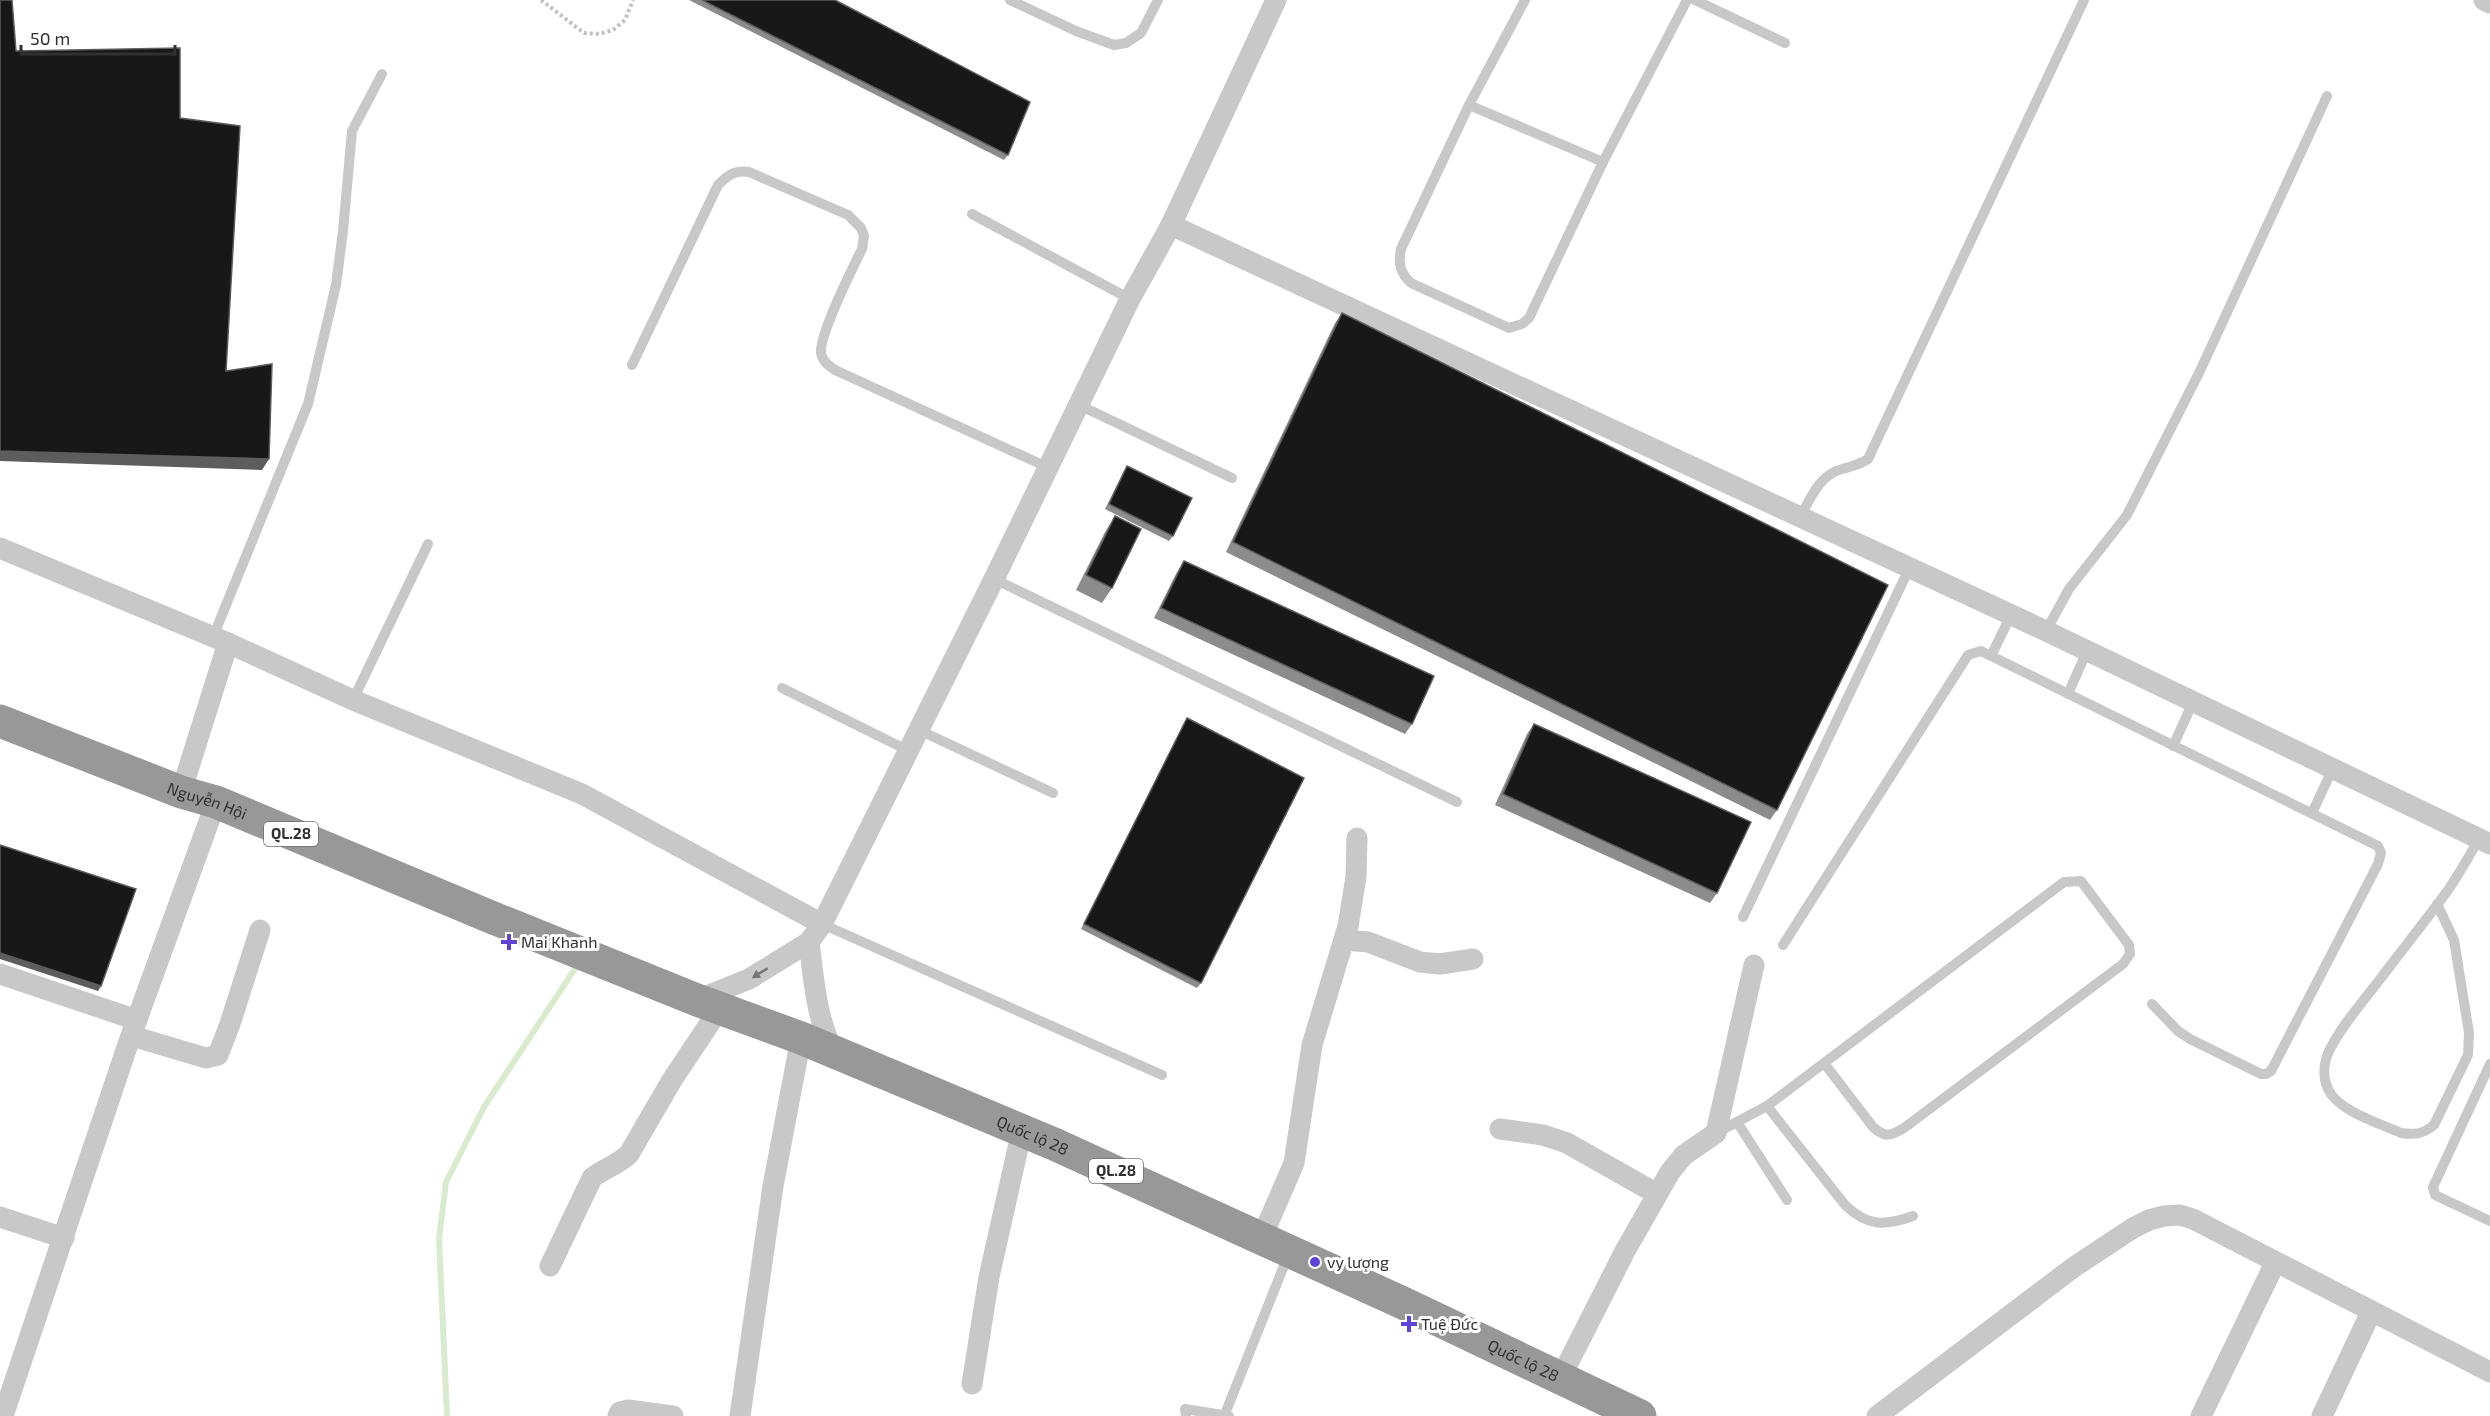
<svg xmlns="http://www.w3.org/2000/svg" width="2490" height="1416" viewBox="0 0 2490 1416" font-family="'Exo 2',sans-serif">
  <rect width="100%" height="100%" fill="#fff"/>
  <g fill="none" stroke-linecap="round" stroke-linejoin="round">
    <path stroke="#d9ebcf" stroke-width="6" d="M447,1416L439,1239L446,1182L484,1107L576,967"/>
    <path stroke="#c1c1c1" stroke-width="4" stroke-dasharray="3 3" stroke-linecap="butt" d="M541,0L584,33L599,34L613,30L625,20L633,0"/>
    <g stroke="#c8c8c8" stroke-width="10">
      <path d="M1010,0L1076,31L1114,45L1126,43L1141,33L1158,0"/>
      <path d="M1525,0L1469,105L1401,249C1398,263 1400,273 1411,283L1509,328L1522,324L1529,318L1603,162L1687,0"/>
      <path d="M1695,0L1785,43"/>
      <path d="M1469,105L1603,162"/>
      <path d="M972,214L1130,299"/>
      <path d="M632,365L718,185C728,175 734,170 749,172L848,215L861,228L864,236L862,249C853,267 819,336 821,353C822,361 829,366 835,370L1047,467"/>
      <path d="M1079,405L1232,478"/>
      <path d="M1800,518C1810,499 1819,475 1842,469C1852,466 1859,465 1868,459L2084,0"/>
      <path d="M994,579L1457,802"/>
      <path d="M2046,631L2069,589L2127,515L2199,373L2327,96"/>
      <path d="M213,637L308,404L336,285L343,231L352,131L382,74"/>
      <path d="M1991,656L2011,615"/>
      <path d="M782,688L909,751"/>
      <path d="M2068,694L2087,651"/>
      <path d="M353,700L428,544"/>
      <path d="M919,730L1053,793"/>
      <path d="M2173,746L2193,702"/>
      <path d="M2312,813L2333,768"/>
      <path d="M2437,904L2454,940L2469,1033L2468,1055L2434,1125C2423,1134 2415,1135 2401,1133C2379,1123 2338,1111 2328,1089C2322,1076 2324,1061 2330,1049C2344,1022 2366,998 2384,974C2405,946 2427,919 2448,890C2459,874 2469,856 2479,839"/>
      <path d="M1743,917L1909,569"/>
      <path d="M822,924L1162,1075"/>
      <path d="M1783,945L1968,655L1981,651L2378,846L2381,853L2378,864L2271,1071L2266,1074H2261L2190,1039L2178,1031L2152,1004"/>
      <path d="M2490,1064L2433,1187L2435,1195L2490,1221"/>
      <path d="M1767,1106L1845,1205C1868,1227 1885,1226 1913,1216"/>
      <path d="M1737,1122L1787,1200"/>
      <path d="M1716,1133L1767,1106L2064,882L2081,881L2129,945L2130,954L2123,964L1904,1128C1891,1136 1885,1138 1873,1127L1824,1063"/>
      <path d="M1225,1414L1289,1253"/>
      <path d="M1186,1416L1185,1409L1229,1416"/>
    </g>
    <g stroke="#c8c8c8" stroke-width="21">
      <path d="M2484,0L2490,3"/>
      <path d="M1171,225L2046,631L2490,844"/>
      <path d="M0,548L228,643L353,700L582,794L822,924"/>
      <path d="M181,792L228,643"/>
      <path d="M1344,940L1368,942L1420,962L1440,964L1473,959"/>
      <path d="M809,942C814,980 816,1020 835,1054"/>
      <path d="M0,974L137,1020"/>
      <path d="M697,1000L749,979L809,942L822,924L994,579L1130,299L1171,225L1276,0"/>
      <path d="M132,1036L206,1058L218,1055L230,1024L260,930"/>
      <path d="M1500,1129L1543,1135L1567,1143L1657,1194"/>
      <path d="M0,1217L64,1238"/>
      <path d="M1262,1237L1294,1163L1312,1045L1348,926L1356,877L1357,838"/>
      <path d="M550,1266L592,1178C604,1168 618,1165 629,1154L672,1080L720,1008"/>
      <path d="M1561,1377L1625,1251L1670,1172L1684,1155L1716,1133L1754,965"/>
      <path d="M972,1384L989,1277L1022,1130"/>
      <path d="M3,1416L128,1044L216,802"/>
      <path d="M618,1416L620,1412L628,1410L673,1416"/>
      <path d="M740,1416L773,1186L801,1038"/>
      <path d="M1877,1416L2074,1267L2133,1228L2149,1220L2164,1216L2180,1215L2193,1219L2490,1372"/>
      <path d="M2201,1416L2275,1263"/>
      <path d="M2322,1416L2371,1312"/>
    </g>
    <path stroke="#989898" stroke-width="33" id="s1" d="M0,721L181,792L216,802L486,915L697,1000L801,1038L1054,1144L1403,1303L1640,1416"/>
  </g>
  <g fill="#8c8c8c">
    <path d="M689,0H835L1008,155L1004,160Z"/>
    <path d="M1342,313L1777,810L1770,820L1226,552L1335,323Z"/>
    <path d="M1127,466L1173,536L1169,541L1105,509L1124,471Z"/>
    <path d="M1115,516L1112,588L1102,603L1076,590L1105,532Z"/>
    <path d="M1184,561L1412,724L1405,734L1154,618L1177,572Z"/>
    <path d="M1187,718L1201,983L1197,988L1081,929L1184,724Z"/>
    <path d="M1534,724L1717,893L1710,903L1495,805L1527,734Z"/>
  </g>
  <g fill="#5d5d5d">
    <path d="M0,451L269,459L262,470L0,461Z"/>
    <path d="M0,953L101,986L98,991L0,959Z"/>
  </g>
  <g fill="#181818" stroke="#5d5d5d" stroke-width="1.5">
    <path d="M0,0H12L16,51L180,48V118L240,126L226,371L272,364L269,459L0,451Z"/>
    <path d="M702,0H835L1030,102L1008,155Z"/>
    <path d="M1342,313L1888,585L1777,810L1233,542Z"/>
    <path d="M1127,466L1192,498L1173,536L1109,504Z"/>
    <path d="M1115,516L1141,529L1112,588L1086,575Z"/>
    <path d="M1184,561L1434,676L1412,724L1161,608Z"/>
    <path d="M1187,718L1304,778L1201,983L1084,924Z"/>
    <path d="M1534,724L1751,822L1717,893L1503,794Z"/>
    <path d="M0,845L136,889L101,986L0,953Z"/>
  </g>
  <defs><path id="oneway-solid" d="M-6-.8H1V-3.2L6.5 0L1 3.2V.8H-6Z" transform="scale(1.5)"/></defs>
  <use fill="#757575" href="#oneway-solid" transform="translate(760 973) rotate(148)"/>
  <g fill="#5f43d9" stroke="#fff" stroke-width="2">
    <path d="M506 933h6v6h6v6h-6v6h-6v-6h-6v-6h6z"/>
    <circle cx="1315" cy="1262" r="6"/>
    <path d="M1406 1315h6v6h6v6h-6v6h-6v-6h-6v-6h6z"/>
  </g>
  <g text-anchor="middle" stroke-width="6" stroke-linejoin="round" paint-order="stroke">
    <g fill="#fff" stroke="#6f6f6f" stroke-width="1.5">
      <rect x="264" y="822" width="54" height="24" rx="4.5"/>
      <rect x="1089" y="1159" width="54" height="24" rx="4.5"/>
    </g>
    <g font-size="15" font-weight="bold" fill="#313131">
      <text x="291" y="839">QL.28</text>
      <text x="1116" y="1176">QL.28</text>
    </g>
    <g font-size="16" fill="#313131" stroke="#fff">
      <text dy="6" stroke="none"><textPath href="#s1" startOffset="222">Nguyễn Hội</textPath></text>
      <text dy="6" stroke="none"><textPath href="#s1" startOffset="1113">Quốc lộ 28</textPath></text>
      <text dy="6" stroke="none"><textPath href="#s1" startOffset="1653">Quốc lộ 28</textPath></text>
    </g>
    <g font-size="16" fill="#313131" stroke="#fff" text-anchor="start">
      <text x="521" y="948">Mai Khanh</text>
      <text x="1327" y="1268">vy lượng</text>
      <text x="1421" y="1330">Tuệ Đức</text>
    </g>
  </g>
  <path d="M21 45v9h154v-9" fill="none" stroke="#313131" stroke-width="3"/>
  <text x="30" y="45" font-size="18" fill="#313131" stroke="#ffffff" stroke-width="4.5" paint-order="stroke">50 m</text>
</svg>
